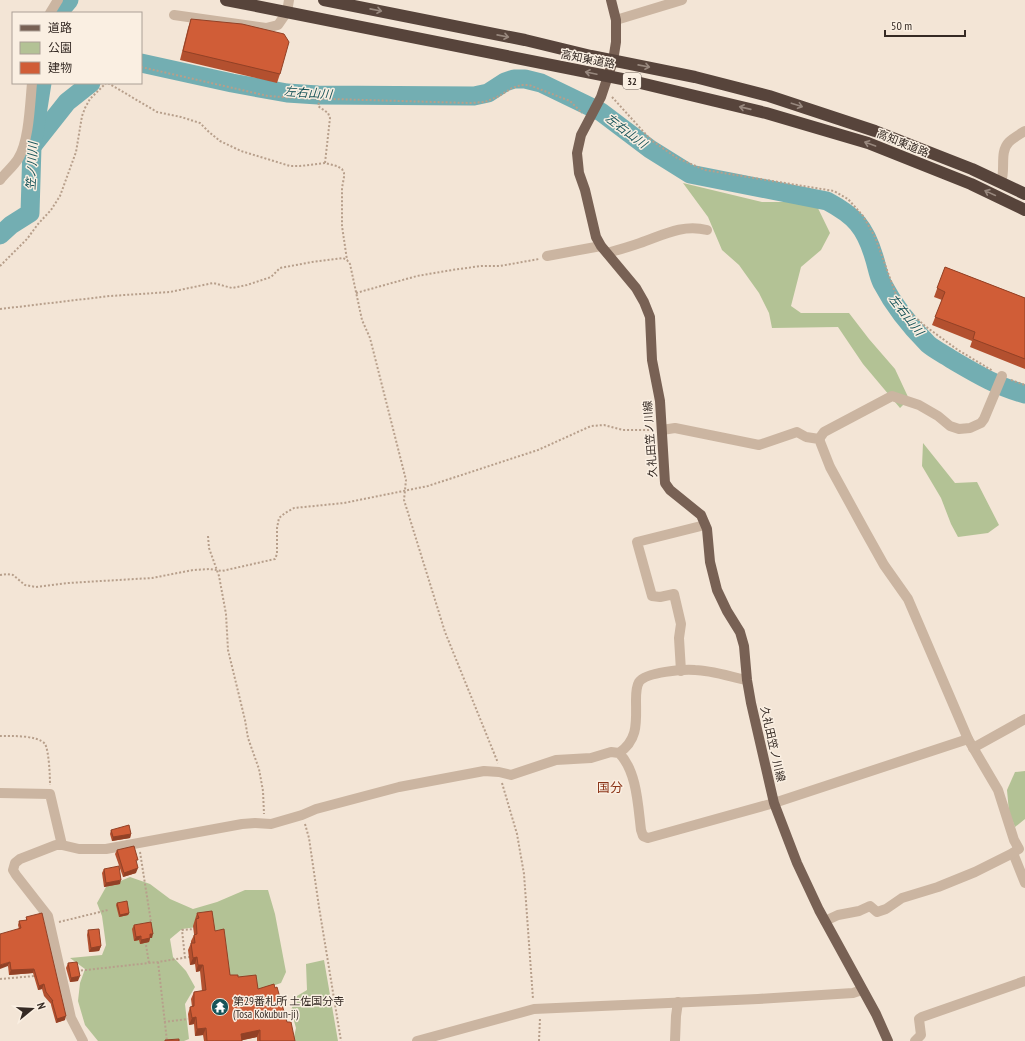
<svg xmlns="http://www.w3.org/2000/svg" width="1025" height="1041" viewBox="0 0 1025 1041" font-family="'PT Sans Narrow','Noto Sans JP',sans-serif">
  <rect width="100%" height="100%" fill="#f3e5d6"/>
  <g fill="#b3c295">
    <path d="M683,183L762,202H815L830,233L821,250L801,267L791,306L801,313H849L869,339L895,369L909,399L900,408L863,364L838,327L772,328L769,313L759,293L739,265L722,250L708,217Z"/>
    <path d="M923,443L955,483L977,482L999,525L988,533L958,537L951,524L941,498L922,466Z"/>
    <path d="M1025,771V819L1015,827L1009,812L1007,790L1015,772Z"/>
    <path d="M130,877L150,884L170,899L193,909L217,902L245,890H268L275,914L286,972L281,983L272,986L261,994L225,979L228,960L222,942L205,926L182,929L170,939L173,957L186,971L195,987L185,1004L189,1039L184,1041H98L85,1025L78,1001L80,983L85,969L70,958L102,955L106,945L102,916L97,903L106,887Z"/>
    <path d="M324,960L338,1041H293L296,1028L291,1010L297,996L307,990L306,964Z"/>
  </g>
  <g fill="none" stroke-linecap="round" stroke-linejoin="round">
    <g stroke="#73aeb2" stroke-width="19">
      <path d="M58,13L69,0"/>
      <path d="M141,63L232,83L287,93L318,95L474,96L488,93L505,82L514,79H525L541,83L601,112L650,149L690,174L827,201C855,216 865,227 874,257C877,266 878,275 882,283C894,306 910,326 928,344C935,350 944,354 951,359C975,373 998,387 1025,394"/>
      <path d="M33,145L67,102L91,83"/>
      <path d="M0,235L11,225L30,213L32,146L42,83"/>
    </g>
    <g stroke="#b79f8b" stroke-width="2" stroke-dasharray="2 2" stroke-linecap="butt">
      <path d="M141,67L268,96L296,98L470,103L485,102L499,96L512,88L521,85H529L570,101L582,113"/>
      <path d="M108,83L157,112L181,117L200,123L209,132L220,141L241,151L290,166H300L325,163L337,166L342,169L344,173V177L342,188V226L347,260"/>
      <path d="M612,97L651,140L677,158L705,170L834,191L848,199L863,216L875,237L895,292L905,308L925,326L958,350L993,371"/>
      <path d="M320,99L318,106L328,113L330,118L325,163"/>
      <path d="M0,266L27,239L38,224L51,210L60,196L76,152L82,116L85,108L90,99L106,83"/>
      <path d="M356,293L417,276L452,270L481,266H500L539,259"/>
      <path d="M0,309L110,296L170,292L213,283L232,288L247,285L271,277L280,268L312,262L343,258L347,260L350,264L362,320L370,338L406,480L404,500L445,632L498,763"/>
      <path d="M1011,380L1025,385"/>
      <path d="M208,536L209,548L219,576L226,614L228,650L245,720L248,738L259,769L263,791L264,814"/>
      <path d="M0,575L7,574L13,575L25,585L36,587L68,583L152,578L193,570L210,569L222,571L275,559L277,554V528L279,518L285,513L294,508L344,503L428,486L538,450L591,426L604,425L623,430H652"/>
      <path d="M0,736C11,736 38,735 45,744C49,751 50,776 50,785"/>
      <path d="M502,783L517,834L524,874L533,999"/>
      <path d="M305,824L309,838L319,907L341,1041"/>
      <path d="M140,852L151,922"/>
      <path d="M59,922L108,910"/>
      <path d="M146,945L149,963"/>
      <path d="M185,958L182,930L194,929"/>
      <path d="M158,962L167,1041"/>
      <path d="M77,971L158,962L189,957"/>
      <path d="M0,979L35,976"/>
      <path d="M164,1022L188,1019"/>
      <path d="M539,1041L540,1018"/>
    </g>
    <g stroke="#cbb5a1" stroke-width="10">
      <path d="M50,13L58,0"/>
      <path d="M174,15L266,28L278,25L287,12L289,0"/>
      <path d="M616,20L682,0"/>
      <path d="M0,180C5,173 13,167 18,159C29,142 30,104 32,83"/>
      <path d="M1001,182C1006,170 999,152 1009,142C1013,138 1020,134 1025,131"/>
      <path d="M607,253C618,250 629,247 640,243C663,235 682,224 707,230"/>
      <path d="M547,256L601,246"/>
      <path d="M662,430L675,428L759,445L797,432L806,437L819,439L830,467L865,531L884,565L908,599L968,739L998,790L1014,840L1019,849"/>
      <path d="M819,439L824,432L892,396L919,405L938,416L950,426L959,429L970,428L981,423L984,419L1002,376"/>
      <path d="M681,671L679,638L681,624L674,594L660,597L652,596L637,542L705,525"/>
      <path d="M973,748L1025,719"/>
      <path d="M619,753C639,739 636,721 636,700C636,694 636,687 639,682C646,672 684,669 695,670C709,670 732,677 747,680"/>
      <path d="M0,793L50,794L62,845"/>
      <path d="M1017,850L1013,853L1025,883"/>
      <path d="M825,921L838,915L859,911L870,906L877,912L886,909L902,898L938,887L975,872L1013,853"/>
      <path d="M83,1041L71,1018L48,916L16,875L13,870L15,863L20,859L56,845H62L79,849H106L242,824L255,823L271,824L302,815L316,809L399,787L484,771L499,772L511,775L556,760L591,758L611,752L619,753C637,771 638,806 641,830L643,836L648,838L774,803L968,739"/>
      <path d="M417,1041L534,1009L758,999L853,993L862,990"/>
      <path d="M675,1041L676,1016L678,1002"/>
      <path d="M915,1041L921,1035L919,1019L922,1017L1025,981"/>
    </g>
    <path stroke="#786154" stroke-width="10" d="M611,0L616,20V42L613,61L601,97L581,135L577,153L579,173L585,190L596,237L601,246L636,288L644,302L650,317L652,360L660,401L665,483L670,490L701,515L707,529L710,562L717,590L727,611L740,632L744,646L747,680L751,703L774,803L797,863L819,910L876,1014L888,1041"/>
    <g stroke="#57443b" stroke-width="12">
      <path d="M226,0L632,81L766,113L868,143L971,184L1025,210"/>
      <path d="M324,0L525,40L591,56L695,77L769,96L875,131L972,169L1025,194"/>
    </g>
  </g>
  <g fill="#b3502f">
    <path d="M191,19L280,74L277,83L180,60L188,28Z"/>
    <path d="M945,267L1025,298V369L970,347L972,341L932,325L942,300L934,297Z"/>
    <path d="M111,830L131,834L130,838L112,841L110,834Z"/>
    <path d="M117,850L136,863V873L123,877L115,854Z"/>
    <path d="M104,869L120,884L104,887L102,873Z"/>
    <path d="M117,903L129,913L128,915L119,917L116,905Z"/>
    <path d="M197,913L215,931L230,975L238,977L258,989L287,1022L295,1041H257V1037L242,1040V1041H204L203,1035L195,1036L194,1024L189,1025L188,1014L190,1007H192L191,999L194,992L202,991L200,971L196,972L195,964L190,965L188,950L191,943V941L194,935V934L193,926Z"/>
    <path d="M26,917L65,1020L56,1023L51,1005V1004L44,996L42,989L38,990L33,973L9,975L8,966L19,929L18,925L19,921L26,920Z"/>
    <path d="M134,925L152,938H150L149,942L140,944L139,940L134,941L132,929Z"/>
    <path d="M88,930L101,946L99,951L89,952L87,935Z"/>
    <path d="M68,963L78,981L70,982L66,968Z"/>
  </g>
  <g fill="#924126">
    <path d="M131,834L130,838L112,841L113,837Z"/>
    <path d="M138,868L136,873L123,877L124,873Z"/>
    <path d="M121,880L120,884L104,887L106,883Z"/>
    <path d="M129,913L128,915L119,917L120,915Z"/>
    <path d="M150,934H153L152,938H150L149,942L140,944L141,940Z"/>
    <path d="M141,936L139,940L134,941L136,937Z"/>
    <path d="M101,946L99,951L89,952L91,948Z"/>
    <path d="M197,957L195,964L190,965L193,958Z"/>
    <path d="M10,962L8,966L0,969V965Z"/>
    <path d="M198,965H203L200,971L196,972Z"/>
    <path d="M34,969L33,973L9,975L11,970Z"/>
    <path d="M80,976L78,981L70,982L71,978Z"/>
    <path d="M44,984L42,989L38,990L39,986Z"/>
    <path d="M66,1016L65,1020L56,1023L57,1019Z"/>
    <path d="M196,1017L194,1024L189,1025L192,1018Z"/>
    <path d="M206,1028L203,1035L195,1036L197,1029Z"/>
    <path d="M260,1030L257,1037L239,1041L241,1034Z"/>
  </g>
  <g fill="#d05d37" stroke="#924126">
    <path d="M191,19L242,24L284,34L289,42L280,74L183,51Z"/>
    <path d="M945,267L1025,298V359L973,339L975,332L935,317L945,292L937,288Z"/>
    <path d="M129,825L131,834L113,837L111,830Z"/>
    <path d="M134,846L138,860H136L138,868L124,873L117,850Z"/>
    <path d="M119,866L121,880L106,883L104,869Z"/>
    <path d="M127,901L129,913L120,915L117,903Z"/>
    <path d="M212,911L215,931L224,929L230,975H238V977L256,975L258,989L274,984L275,988L277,987L287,1022H291L295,1041H260V1030L241,1034L242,1041H207L206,1028L197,1029L196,1017L192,1018L190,1007L194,1006V992L206,990L203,965H198L197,957L193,958L191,943H195L194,935L197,934L196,919L199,918L197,913Z"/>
    <path d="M42,913L66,1016L57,1019L52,1001H53L46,992L44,984L39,986L34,969L11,970L10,962L0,965V934L21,928L19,921L27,920L26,917Z"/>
    <path d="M151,922L153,934H150V938L141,940V936L136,937L134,925Z"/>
    <path d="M99,929L101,946L91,948L88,930Z"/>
    <path d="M77,962L80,976L71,978L68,963Z"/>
    <path d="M179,1039V1041H165V1040Z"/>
  </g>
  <defs><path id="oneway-shaft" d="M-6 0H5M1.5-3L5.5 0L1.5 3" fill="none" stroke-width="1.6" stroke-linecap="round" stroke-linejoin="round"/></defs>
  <g stroke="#98887e">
    <use href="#oneway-shaft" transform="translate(376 10) rotate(11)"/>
    <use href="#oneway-shaft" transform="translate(503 36) rotate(11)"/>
    <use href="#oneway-shaft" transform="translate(644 66) rotate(11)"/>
    <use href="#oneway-shaft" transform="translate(591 73) rotate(-168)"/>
    <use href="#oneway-shaft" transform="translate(797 105) rotate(18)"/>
    <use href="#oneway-shaft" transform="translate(745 108) rotate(-167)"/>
    <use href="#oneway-shaft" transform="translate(870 144) rotate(-160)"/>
    <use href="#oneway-shaft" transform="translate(990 193) rotate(-155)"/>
  </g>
  <defs>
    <symbol id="temple-disc" viewBox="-11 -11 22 22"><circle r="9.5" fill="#175459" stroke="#faefe2"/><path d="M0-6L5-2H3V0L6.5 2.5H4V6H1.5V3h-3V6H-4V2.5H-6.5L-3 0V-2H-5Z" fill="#fff"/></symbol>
  </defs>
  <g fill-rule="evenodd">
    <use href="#temple-disc" x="210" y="997" width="20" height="20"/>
  </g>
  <g text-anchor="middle" stroke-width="3" stroke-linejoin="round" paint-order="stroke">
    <rect fill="#faefe2" stroke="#70655d" stroke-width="1" x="623" y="73" width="18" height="16" rx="3"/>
    <g font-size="10" font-weight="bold" fill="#352a24">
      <text x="632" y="85">32</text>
    </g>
    <g font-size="11" fill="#352a24" stroke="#faefe2">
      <text transform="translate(588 59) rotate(11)" y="4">高知東道路</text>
      <text transform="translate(903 143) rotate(22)" y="4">高知東道路</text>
      <text transform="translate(650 439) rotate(-94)" y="4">久礼田笠ノ川線</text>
      <text transform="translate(773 744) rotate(77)" y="4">久礼田笠ノ川線</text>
    </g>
    <g font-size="11" fill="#352a24" stroke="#faefe2" text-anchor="start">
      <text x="233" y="1005">第29番札所 土佐国分寺<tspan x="233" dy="13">(Tosa Kokubun-ji)</tspan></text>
    </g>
    <g font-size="12" font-style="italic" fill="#175459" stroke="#faefe2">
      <text transform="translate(308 93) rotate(4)" y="4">左右山川</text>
      <text transform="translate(626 131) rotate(37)" y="4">左右山川</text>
      <text transform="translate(32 166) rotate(-87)" y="4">笠ノ川川</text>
      <text transform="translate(906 315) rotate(52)" y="4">左右山川</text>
    </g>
    <g font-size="13" fill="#8a3418" stroke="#faefe2">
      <text x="610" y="792">国分</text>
    </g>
  </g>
  <rect x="12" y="12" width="130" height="72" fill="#faefe2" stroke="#aba096"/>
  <rect x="20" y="25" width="20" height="6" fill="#786154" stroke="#aba096"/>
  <text x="48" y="32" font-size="12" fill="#352a24">道路</text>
  <rect x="20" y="42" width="20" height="12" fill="#b3c295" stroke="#aba096"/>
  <text x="48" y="52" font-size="12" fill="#352a24">公園</text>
  <rect x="20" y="62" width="20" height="12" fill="#d05d37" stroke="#aba096"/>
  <text x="48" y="72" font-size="12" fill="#352a24">建物</text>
  <g transform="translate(32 1009) rotate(72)" stroke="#faefe2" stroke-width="3" paint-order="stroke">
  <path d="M0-3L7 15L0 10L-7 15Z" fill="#352a24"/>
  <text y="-6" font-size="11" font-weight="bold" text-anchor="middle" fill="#352a24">N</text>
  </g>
  <path d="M885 30v6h80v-6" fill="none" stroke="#352a24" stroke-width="2"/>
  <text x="891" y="30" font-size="12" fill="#352a24" stroke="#faefe2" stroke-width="3" paint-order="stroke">50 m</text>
</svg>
